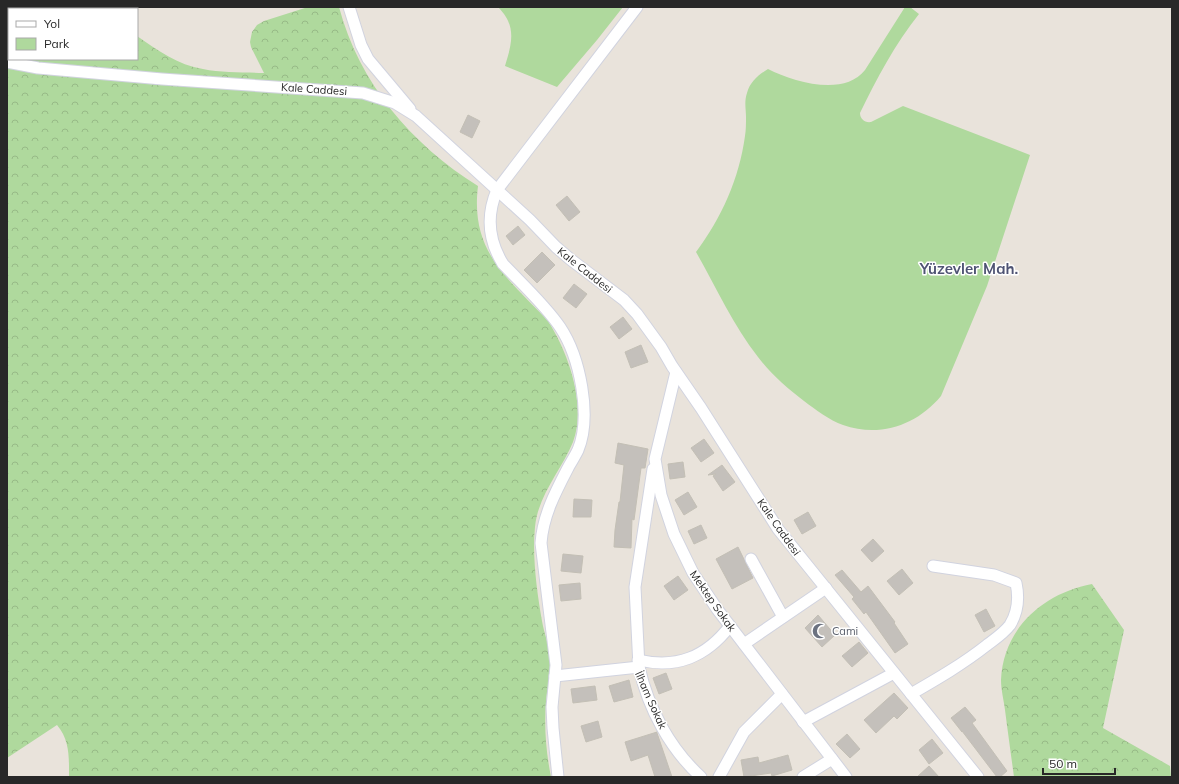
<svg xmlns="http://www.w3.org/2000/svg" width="1179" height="784" viewBox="0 0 1179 784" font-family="Mulish,sans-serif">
  <defs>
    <pattern id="forest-crowns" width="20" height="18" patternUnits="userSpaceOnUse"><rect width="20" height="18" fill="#afd99d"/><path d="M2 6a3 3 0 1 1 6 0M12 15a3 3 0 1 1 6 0" fill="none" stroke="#97ba87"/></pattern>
  </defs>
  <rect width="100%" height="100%" fill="#e9e3db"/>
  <g fill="#afd99d">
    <path d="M498,7H623L597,40L557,87L505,66C512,43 517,26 498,7Z"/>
    <path d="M905,7H910L919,14C895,44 877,78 860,113C860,119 865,123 871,122L903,106L1030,155L987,286L941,396C917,425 880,438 843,425C829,420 816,410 804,401C787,388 771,374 758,357C733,325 716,287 696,252C722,217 739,179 745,136C746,130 746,123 746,117C746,109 744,102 747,93C750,82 758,75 768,69C794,82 844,97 865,70Z"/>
  </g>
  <g fill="url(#forest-crowns)">
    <path d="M7,7H103L105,9H9V59H137V36C157,50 178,65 203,69C222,73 244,72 264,73L251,47L250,42L252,32L257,25L264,21L308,7H339C359,83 412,145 478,186C470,252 507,277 548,321C568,352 587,405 573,442C561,471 538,495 535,527C532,556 537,593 542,621C544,633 549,645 550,656C552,669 547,689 546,702C544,727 546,752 551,777H69C69,758 70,740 57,725L7,758Z"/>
    <path d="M1092,584L1124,630L1103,728L1170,766L1171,777H1014C1011,755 1008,733 1005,710C1004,701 1001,690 1001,680C1003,628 1044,593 1092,584Z"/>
  </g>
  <g fill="#c4c0bb" stroke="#c3bfb5">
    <path d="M468,115L480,121L472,138L460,132Z"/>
    <path d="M567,196L580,212L569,221L556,205Z"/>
    <path d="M518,226L525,235L513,245L506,236Z"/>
    <path d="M542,252L555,265L537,283L524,270Z"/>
    <path d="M574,284L587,294L576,308L563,298Z"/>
    <path d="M623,317L632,329L619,339L610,327Z"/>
    <path d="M641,345L648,362L631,368L625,352Z"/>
    <path d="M704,439L714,453L701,462L691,448Z"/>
    <path d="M618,443L648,449L645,468H641L634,520L632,519L631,548L614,547L615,530L619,502H620L624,465L615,463Z"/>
    <path d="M683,462L685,477L670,479L668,464Z"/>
    <path d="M722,465L735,482L723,491L713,476L716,474L708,475Z"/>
    <path d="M688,492L697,507L684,515L675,500Z"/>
    <path d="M574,499L592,500L591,517H573Z"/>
    <path d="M808,512L816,526L802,534L794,520Z"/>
    <path d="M701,525L707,538L694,544L688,531Z"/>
    <path d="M873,539L884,551L872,562L861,550Z"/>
    <path d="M738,547L753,578L732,589L716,559Z"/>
    <path d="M563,554L583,556L581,573L561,571Z"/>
    <path d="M902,569L913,583L899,595L887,581Z"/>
    <path d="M842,570L861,592L868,586L895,622L894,623L908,644L895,653L866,612L864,614L852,599L854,597L835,575Z"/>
    <path d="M678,576L688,590L674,600L664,586Z"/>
    <path d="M580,583L581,599L561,601L559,585Z"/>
    <path d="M986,609L995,626L984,632L975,615Z"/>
    <path d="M818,615L835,635L822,647L805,628Z"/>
    <path d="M859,642L868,653L852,667L842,656Z"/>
    <path d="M666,673L672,689L659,694L653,678Z"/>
    <path d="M629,680L633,697L614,702L609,686Z"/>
    <path d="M595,686L597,700L573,703L571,689Z"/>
    <path d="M894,693L908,708L897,719L894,716L876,733L864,720Z"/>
    <path d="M965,707L976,720L972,723L1007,771L1000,777H997L962,731V732L951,718Z"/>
    <path d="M598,721L602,737L586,742L581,726Z"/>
    <path d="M657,732V733L672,777H655L648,755L631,761L625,742Z"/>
    <path d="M847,734L860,749L850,758L836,744Z"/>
    <path d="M932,739L943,753L929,764L919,750Z"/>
    <path d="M788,755L792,770L772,776L771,773L744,777L741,760L758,757L759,763Z"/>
    <path d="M929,766L939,777H917Z"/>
  </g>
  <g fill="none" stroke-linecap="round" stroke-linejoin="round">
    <defs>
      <g id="minor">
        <path d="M349,7L361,45L368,59L410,109"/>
        <path d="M7,62L38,68L162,79L363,93L395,103L416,116L530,220L556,247L570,259L624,300L637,314L661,347L672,366L701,408L778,529L978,777"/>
        <path d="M676,372L655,459L661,495L674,534L693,573L717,609L846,777"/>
        <path d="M751,559L783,617"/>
        <path d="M744,644L826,588"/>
        <path d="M638,660C677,669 706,657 730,626"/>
        <path d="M639,667L635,587L653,469"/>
        <path d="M555,676L639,667C648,708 670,749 701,777"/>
        <path d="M911,694C937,679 963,664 987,645C995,639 1004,633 1010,625C1018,612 1019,597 1016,583L994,575L933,566"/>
        <path d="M803,722L894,673"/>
        <path d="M558,777L553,728L552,707L556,665L541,543C543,515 556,491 569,466C572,461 575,456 578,450C592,416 580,357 560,327C545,305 522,284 503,264C488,240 486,216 497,190L637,7"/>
        <path d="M719,777L744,732L782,694"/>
        <path d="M803,777L832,759"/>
      </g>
    </defs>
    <use href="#minor" stroke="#d1d3df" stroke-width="13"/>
    <use href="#minor" stroke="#fff" stroke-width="11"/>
  </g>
  <defs>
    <symbol id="mosque-bare" viewBox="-9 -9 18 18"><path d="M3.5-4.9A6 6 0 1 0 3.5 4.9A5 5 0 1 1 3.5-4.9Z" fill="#6b7280" stroke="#fff" stroke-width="2.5" paint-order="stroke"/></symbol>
  </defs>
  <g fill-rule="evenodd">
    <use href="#mosque-bare" x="809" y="620" width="22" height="22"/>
  </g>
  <g text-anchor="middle" stroke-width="3" stroke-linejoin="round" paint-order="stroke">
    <g font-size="11" fill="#282828" stroke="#fff">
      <text transform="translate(314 89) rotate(4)" y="4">Kale Caddesi</text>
      <text transform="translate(585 270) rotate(38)" y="4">Kale Caddesi</text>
      <text transform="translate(779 527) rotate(55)" y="4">Kale Caddesi</text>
      <text transform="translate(713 601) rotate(55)" y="4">Mektep Sokak</text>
      <text transform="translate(651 700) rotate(66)" y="4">İlham Sokak</text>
    </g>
    <g font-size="11" fill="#5b616d" stroke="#fff" text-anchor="start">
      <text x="832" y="635">Cami</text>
    </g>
    <g font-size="15" font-weight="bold" fill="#4e5373" stroke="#fff">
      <text x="969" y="274">Yüzevler Mah.</text>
    </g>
  </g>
  <rect width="1179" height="784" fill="none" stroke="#282828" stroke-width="16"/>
  <rect x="8" y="8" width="130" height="52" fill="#ffffff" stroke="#a9a9a9"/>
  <rect x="16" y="21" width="20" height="6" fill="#ffffff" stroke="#a9a9a9"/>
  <text x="44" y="28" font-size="12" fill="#282828">Yol</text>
  <rect x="16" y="38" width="20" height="12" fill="#afd99d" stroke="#a9a9a9"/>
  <text x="44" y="48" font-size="12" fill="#282828">Park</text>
  <path d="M1043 768v6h72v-6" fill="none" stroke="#282828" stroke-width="2"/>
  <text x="1049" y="768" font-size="12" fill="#282828" stroke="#ffffff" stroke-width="3" paint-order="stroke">50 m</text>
</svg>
